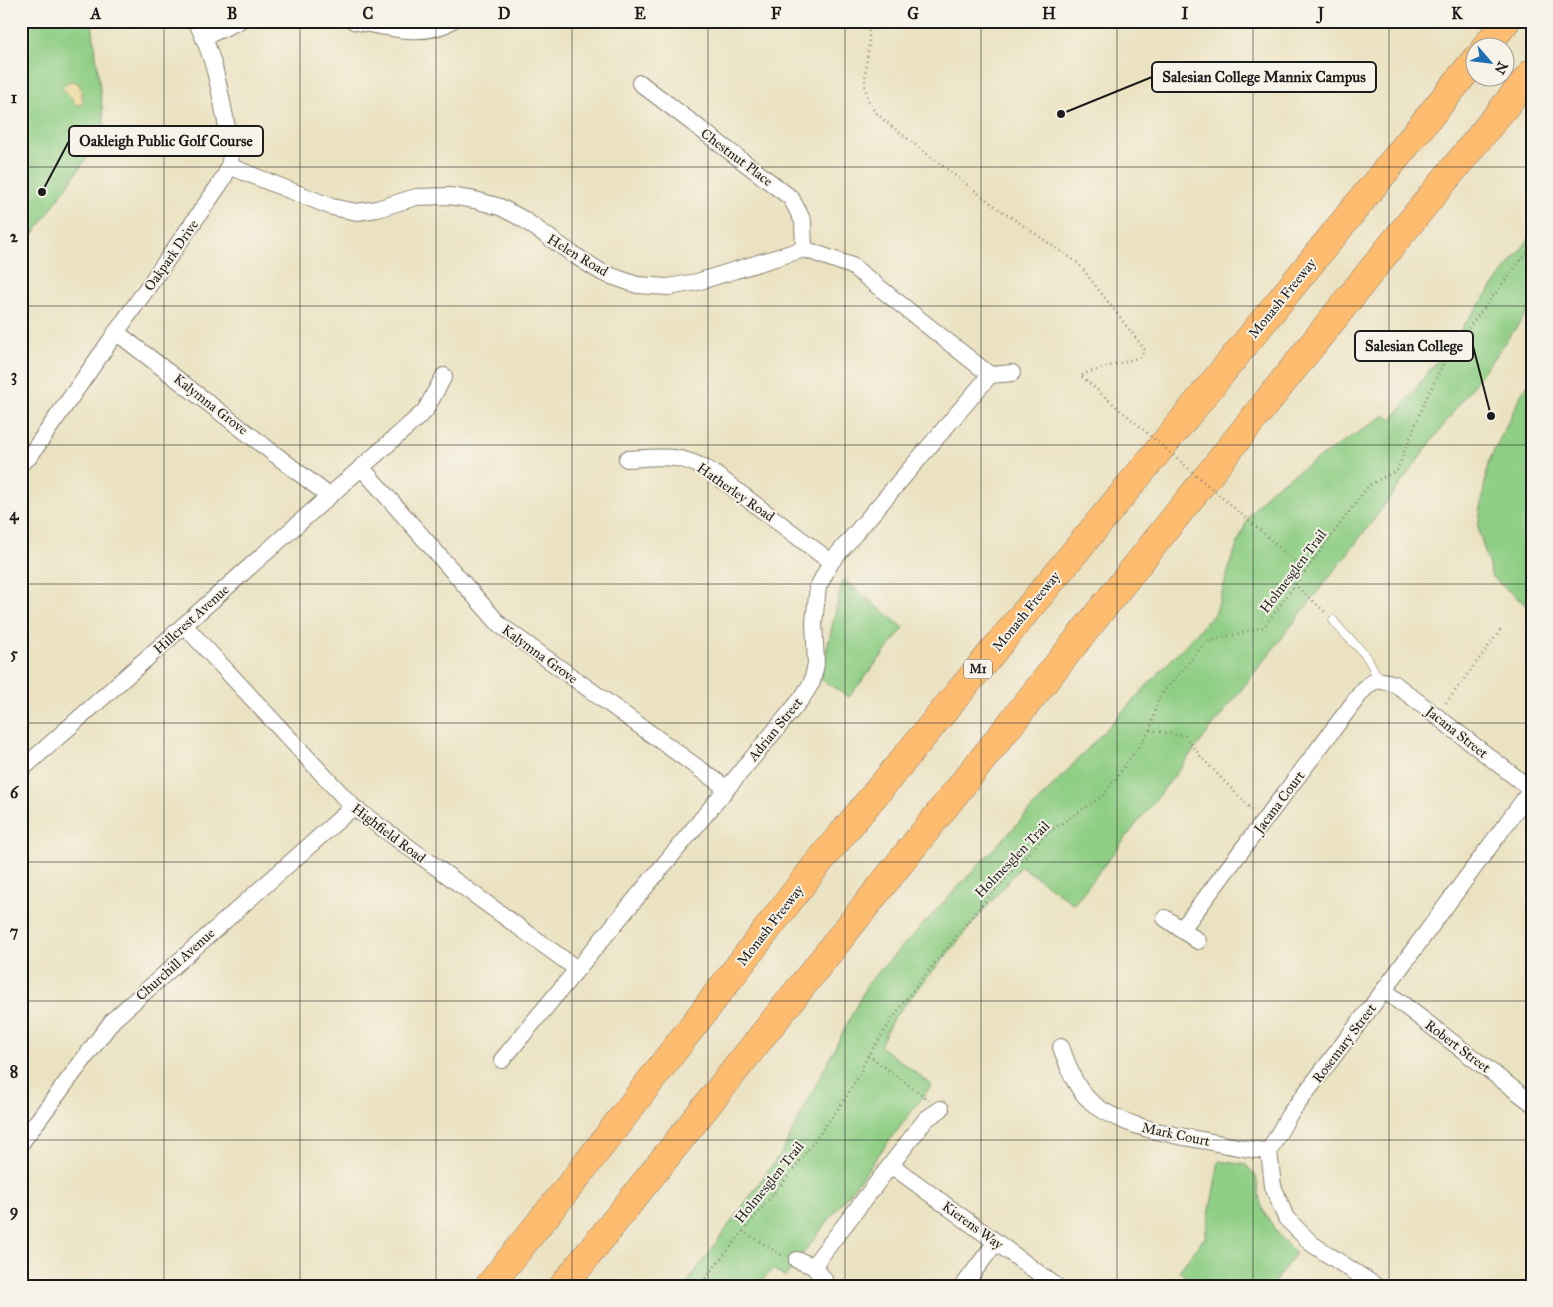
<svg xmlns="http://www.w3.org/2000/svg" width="1553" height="1307" viewBox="0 0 1553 1307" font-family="'IM FELL Great Primer',serif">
  <rect width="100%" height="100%" fill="#f7f3e8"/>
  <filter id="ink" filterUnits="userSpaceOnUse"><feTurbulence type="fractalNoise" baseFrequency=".02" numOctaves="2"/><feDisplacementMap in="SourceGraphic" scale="10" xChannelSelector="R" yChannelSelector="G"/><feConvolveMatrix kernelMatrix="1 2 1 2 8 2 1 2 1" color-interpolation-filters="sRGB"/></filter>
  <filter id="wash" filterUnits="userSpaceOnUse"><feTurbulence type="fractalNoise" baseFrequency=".0096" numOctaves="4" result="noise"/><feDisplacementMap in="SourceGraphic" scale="20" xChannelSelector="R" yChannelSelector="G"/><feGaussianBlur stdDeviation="1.12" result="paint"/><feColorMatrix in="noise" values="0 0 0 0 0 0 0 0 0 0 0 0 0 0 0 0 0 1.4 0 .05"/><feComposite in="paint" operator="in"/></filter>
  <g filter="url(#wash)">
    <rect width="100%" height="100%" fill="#ebe2c1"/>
    <g fill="#8fce85" stroke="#567550">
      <path d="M21,21H92L105,132L21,252Z"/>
      <path d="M1532,235V306L1369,526L1074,904L1021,866L892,1020L880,1046L932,1085L785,1277L773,1269L757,1286H685L783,1150L868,983L1216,612L1232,558L1249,515L1271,489L1385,415L1392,420Z"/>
      <path d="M1532,382V610L1492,577L1478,527L1488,463L1524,389Z"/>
      <path d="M843,579L904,628L849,697L820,679Z"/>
      <path d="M1219,1161L1246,1165L1256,1176L1260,1201L1265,1214L1281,1238L1296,1253L1272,1286H1181L1187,1278L1179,1271L1205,1237Z"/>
    </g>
    <path fill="#eeda9e" stroke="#857b5d" d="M73,81L80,85L83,102L80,105H75L71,97L62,88L68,82Z"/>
  </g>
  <g filter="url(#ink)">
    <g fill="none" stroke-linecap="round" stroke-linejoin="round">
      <defs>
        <path id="service" d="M1333,620C1342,633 1355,643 1365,655C1371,662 1374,671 1378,679"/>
        <g id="minor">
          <path d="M354,21C384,26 425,39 451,21"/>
          <path d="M204,37L239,21"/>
          <path d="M640,83L791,198L803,221L804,249"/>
          <path d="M229,166L332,207L357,212L377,209L416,197L449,196L475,200L500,207L523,219L574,255L603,273L637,285L668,287L697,282L804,249L852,266L990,375"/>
          <path d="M116,332L329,496"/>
          <path d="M990,375L1012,373"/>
          <path d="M627,459C663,457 680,453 712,472L831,562"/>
          <path d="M21,463L29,457L220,184C226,175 230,166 231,155C231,143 227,129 225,117C218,82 213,54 196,21"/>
          <path d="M361,467L500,625L726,788"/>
          <path d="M184,625L353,807L577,969"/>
          <path d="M21,770L425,411L444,376"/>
          <path d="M1165,918L1198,941"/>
          <path d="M1182,929L1360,694C1373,678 1376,679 1395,684L1532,790"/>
          <path d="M1384,990L1532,1103"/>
          <path d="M1061,1047C1067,1062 1072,1080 1082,1092C1107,1126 1174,1135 1212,1142C1231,1146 1250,1150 1269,1151"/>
          <path d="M502,1060L802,698L812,682L816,664L814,622L818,587L831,562L990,375"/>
          <path d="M21,1143L113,1020L353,807"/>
          <path d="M891,1165L1056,1286"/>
          <path d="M797,1260L813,1266L824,1279"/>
          <path d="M813,1266L926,1119L941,1109"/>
          <path d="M963,1286L996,1242"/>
          <path d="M1376,1286L1312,1244L1286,1218L1273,1186L1269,1151L1289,1115L1384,990L1531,790"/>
        </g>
        <g id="motorway">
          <path d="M1485,48L1506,21"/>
          <path d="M489,1286L575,1179L815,867L1150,461L1476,59"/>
          <path d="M563,1286L1399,236L1532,73"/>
        </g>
      </defs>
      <use href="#service" stroke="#847f6e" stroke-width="9"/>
      <use href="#minor" stroke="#847f6e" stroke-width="18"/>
      <use href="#motorway" stroke="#847f6e" stroke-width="29"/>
      <g stroke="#847f6e" stroke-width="2.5" stroke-dasharray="1 4" stroke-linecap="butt">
        <path d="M867,21C875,48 857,77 870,104C873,111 881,117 886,122L996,207L1078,263L1145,350L1140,357L1083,374L1082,377"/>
        <path d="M21,168L23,165"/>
        <path d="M1260,530L1297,564L1295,585L1325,612"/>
        <path d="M1446,703L1503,627"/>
        <path d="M1150,730L1185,736L1202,758L1252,810"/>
        <path d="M868,1055L929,1100"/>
        <path d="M742,1231L782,1255"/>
        <path d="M699,1286L796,1166L845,1099L860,1073L867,1057L903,1003L978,909L1047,833L1104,795L1150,730L1159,697L1206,642L1264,627L1369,485L1397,470L1425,401L1448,354L1532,246"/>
        <path d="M1195,1286V1280"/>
      </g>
      <use href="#service" stroke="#fff" stroke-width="8"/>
      <use href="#minor" stroke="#fff" stroke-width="16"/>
      <use href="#motorway" stroke="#febc70" stroke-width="28"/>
      <path stroke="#847f6e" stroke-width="2.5" stroke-dasharray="1 4" stroke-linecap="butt" d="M1082,377L1260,530"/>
    </g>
  </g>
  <path fill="none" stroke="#1c1c1c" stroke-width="1" stroke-opacity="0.55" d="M164,21V1286M300,21V1286M436,21V1286M572,21V1286M708,21V1286M845,21V1286M981,21V1286M1117,21V1286M1253,21V1286M1389,21V1286M21,167H1532M21,306H1532M21,445H1532M21,584H1532M21,723H1532M21,862H1532M21,1001H1532M21,1140H1532"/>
  <g text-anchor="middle" stroke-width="4" stroke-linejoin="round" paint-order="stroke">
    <rect fill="#f7f3e8" stroke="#5e5c59" stroke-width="1" x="964" y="659.5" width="28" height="19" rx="4"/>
    <g font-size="12" font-weight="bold" fill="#1c1c1c">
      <text x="978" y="673">M1</text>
    </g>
    <g font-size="14" fill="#1c1c1c" stroke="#f7f3e8">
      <text transform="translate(737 157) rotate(37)" y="5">Chestnut Place</text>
      <text transform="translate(171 255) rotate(-55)" y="5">Oakpark Drive</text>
      <text transform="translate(578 255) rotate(31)" y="5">Helen Road</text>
      <text transform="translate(1282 298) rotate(-51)" y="5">Monash Freeway</text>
      <text transform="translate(211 404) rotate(38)" y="5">Kalymna Grove</text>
      <text transform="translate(736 492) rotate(35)" y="5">Hatherley Road</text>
      <text transform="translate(1293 571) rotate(-53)" y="5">Holmesglen Trail</text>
      <text transform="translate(1026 611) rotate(-51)" y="5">Monash Freeway</text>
      <text transform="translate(191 619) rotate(-42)" y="5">Hillcrest Avenue</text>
      <text transform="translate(540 654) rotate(36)" y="5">Kalymna Grove</text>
      <text transform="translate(775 729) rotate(-51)" y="5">Adrian Street</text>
      <text transform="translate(1457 732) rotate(38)" y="5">Jacana Street</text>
      <text transform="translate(1279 802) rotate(-53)" y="5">Jacana Court</text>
      <text transform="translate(389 833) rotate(37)" y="5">Highfield Road</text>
      <text transform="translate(1012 859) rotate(-46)" y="5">Holmesglen Trail</text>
      <text transform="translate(770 925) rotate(-52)" y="5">Monash Freeway</text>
      <text transform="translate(175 964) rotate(-42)" y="5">Churchill Avenue</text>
      <text transform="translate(1344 1043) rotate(-53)" y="5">Rosemary Street</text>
      <text transform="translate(1458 1046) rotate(37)" y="5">Robert Street</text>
      <text transform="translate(1176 1134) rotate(12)" y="5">Mark Court</text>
      <text transform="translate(769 1182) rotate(-51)" y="5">Holmesglen Trail</text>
      <text transform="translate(973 1225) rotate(36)" y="5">Kierens Way</text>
    </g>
  </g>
  <path fill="none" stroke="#1c1c1c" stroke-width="2" d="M1061 114L1152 77M42 192L69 141M1491 416L1473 346"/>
  <g fill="#1c1c1c" stroke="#f7f3e8" stroke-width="2">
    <circle cx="1061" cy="114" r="5"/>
    <circle cx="42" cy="192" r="5"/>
    <circle cx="1491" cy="416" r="5"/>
  </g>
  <g fill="#f7f3e8" stroke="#1c1c1c" stroke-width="2">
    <rect x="1152" y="62" width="224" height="30" rx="5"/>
    <rect x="69" y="126" width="194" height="30" rx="5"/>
    <rect x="1355" y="331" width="118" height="30" rx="5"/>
  </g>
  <g font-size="15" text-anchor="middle" font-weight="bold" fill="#1c1c1c">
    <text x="1264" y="82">Salesian College Mannix Campus</text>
    <text x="166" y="146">Oakleigh Public Golf Course</text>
    <text x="1414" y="351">Salesian College</text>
  </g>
  <rect width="1553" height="1307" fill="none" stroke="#f7f3e8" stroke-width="55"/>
  <g transform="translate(1490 62) rotate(118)"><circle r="24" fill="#f7f3e8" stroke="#9f9d96"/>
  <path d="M0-4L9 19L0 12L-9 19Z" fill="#1f6fb2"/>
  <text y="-8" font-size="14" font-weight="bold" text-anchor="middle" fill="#1c1c1c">N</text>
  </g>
  <rect x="28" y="28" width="1498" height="1252" fill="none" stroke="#1c1c1c" stroke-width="2"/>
  <g font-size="16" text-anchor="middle" font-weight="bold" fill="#1c1c1c">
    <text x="96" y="19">A</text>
    <text x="232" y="19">B</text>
    <text x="368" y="19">C</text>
    <text x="504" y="19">D</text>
    <text x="640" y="19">E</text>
    <text x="776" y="19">F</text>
    <text x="913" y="19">G</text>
    <text x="1049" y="19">H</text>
    <text x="1185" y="19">I</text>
    <text x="1321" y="19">J</text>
    <text x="1457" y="19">K</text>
    <text x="14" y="103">1</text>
    <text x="14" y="242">2</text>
    <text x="14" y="381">3</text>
    <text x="14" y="520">4</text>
    <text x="14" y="659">5</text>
    <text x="14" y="798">6</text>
    <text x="14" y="937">7</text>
    <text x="14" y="1077">8</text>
    <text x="14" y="1216">9</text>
  </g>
</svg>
